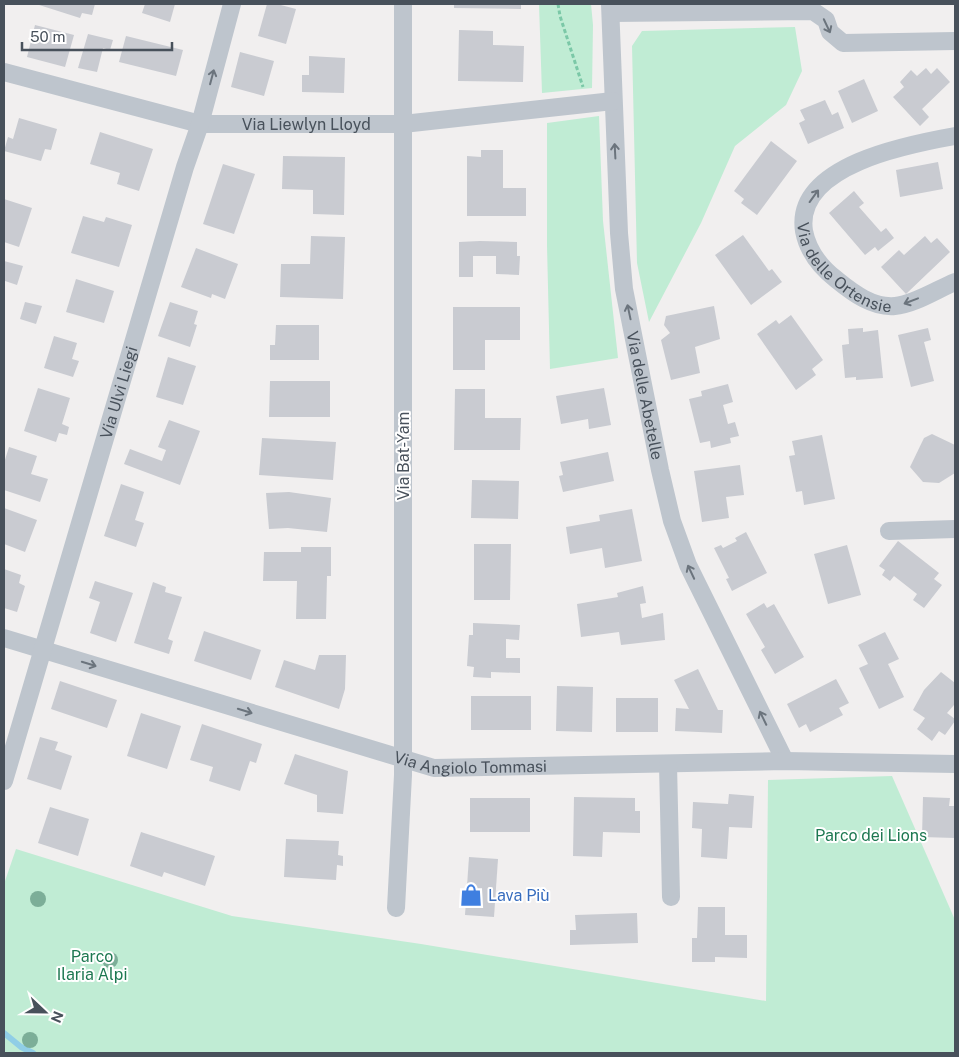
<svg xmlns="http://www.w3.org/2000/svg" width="959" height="1057" viewBox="0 0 959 1057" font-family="'Public Sans',sans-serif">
  <rect width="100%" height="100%" fill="#f1efef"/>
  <g fill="#c0ecd4">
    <path d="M539,4H591L593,25L592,88L542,93Z"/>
    <path d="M795,27L802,71L786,105L735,146L701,223L649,322L637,263L632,46L642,31Z"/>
    <path d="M599,116L603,221L618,358L550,369L547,246V123Z"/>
    <path d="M892,776L955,920V1053H4V884L16,849L232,916L421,944L766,1001L768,780Z"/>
  </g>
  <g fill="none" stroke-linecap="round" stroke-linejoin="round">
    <path stroke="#90cee6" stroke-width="6" d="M4,1033L21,1047L33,1053"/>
  </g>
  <g fill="#c9cbd1">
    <path d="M36,4H95L92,15L82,13L80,18Z"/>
    <path d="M145,4H175L170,22L142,13Z"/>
    <path d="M267,4H277L296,9L286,44L258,36Z"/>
    <path d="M454,4H521V9L454,8Z"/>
    <path d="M35,25L74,35L65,67L27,57Z"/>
    <path d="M459,30L493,31V45L524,46L523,82L458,81Z"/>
    <path d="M88,34L113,40L110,50L103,48L97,72L78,68Z"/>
    <path d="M126,36L183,50L176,76L119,62Z"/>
    <path d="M240,52L274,61L264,96L231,87Z"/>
    <path d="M309,56L345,58L344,93L302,92V75H309Z"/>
    <path d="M926,68L931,74L937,68L950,82L922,109L929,117L920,126L893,97L904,87L900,82L911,70L917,76Z"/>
    <path d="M864,79L878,111L852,123L838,91Z"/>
    <path d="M825,100L832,115L838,112L844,128L808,144L799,123L805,120L800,110Z"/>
    <path d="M19,118L57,129L51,150L45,149L41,161L4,151L8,137L13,139Z"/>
    <path d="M100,132L153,149L139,191L117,184L120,173L90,164Z"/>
    <path d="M771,141L797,161L757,215L741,203L744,199L734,191Z"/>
    <path d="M481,150H503V188H526V216H467V156L481,157Z"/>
    <path d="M283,156L345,157L344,215L313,214V190L282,189Z"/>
    <path d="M938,162L943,189L900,197L896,170Z"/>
    <path d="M223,164L255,174L234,234L203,224Z"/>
    <path d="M854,191L864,203L859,207L881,232L886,228L894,238L878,251L875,247L865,255L829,213Z"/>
    <path d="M4,199L32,208L19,247L4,242Z"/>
    <path d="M83,216L104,222L106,217L132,225L119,267L71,253Z"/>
    <path d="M743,235L769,271L772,269L782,282L751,305L715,255Z"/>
    <path d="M311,236L345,237L343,299L280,297L281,264H310Z"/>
    <path d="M925,236L931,243L937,238L950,252L906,294L881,267L899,250L904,255Z"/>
    <path d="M480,241L517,242V256H520L519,275L496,274V256H473V277H459V242Z"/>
    <path d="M196,248L238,264L225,299L212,294L211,298L181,287Z"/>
    <path d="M4,261L23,266L17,285L5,281L4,284Z"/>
    <path d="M76,279L114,291L104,323L66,312Z"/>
    <path d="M25,302L42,306L36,324L20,319Z"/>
    <path d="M170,302L198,311L194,324L197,325L190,347L158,336Z"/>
    <path d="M714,306L720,339L695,347L700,373L671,380L661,340L670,333L664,325L666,316Z"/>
    <path d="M453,307H520V340H485V370H453Z"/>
    <path d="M791,315L823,360L812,369L816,375L796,390L757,334L776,320L779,324Z"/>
    <path d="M276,325H319V360H270V345H275Z"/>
    <path d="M863,328V332L878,330L883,378L856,380V377L845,378L842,345L849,344L848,329Z"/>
    <path d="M928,328L931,340L924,342L934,381L911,387L898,335Z"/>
    <path d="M54,336L77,343L72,359L79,361L73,377L44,368Z"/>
    <path d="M168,357L196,366L183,405L156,397Z"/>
    <path d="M270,381H330V417H269Z"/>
    <path d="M728,384L733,402L723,405L728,424L735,422L739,436L730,438L731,443L711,448L710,441L700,443L689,399L702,396L701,391Z"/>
    <path d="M38,388L70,398L62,424L69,427L67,435L59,433L56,442L24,431Z"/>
    <path d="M604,388L611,425L589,429L588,419L561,424L556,396Z"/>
    <path d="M455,389H485V418H521L520,450H454Z"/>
    <path d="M169,420L200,431L180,485L124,464L130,449L162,461L166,450L158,447Z"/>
    <path d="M932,434L955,445V473L939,483L923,482L910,467L924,438Z"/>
    <path d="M822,435L835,499L804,505L802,491L796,492L789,456L795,455L792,441Z"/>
    <path d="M262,438L336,442L333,480L259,475Z"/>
    <path d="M9,447L37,456L31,474L48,479L40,502L4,490V463Z"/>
    <path d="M608,452L614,481L563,492L559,476L563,475L560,462Z"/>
    <path d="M740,465L744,495L726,497L729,518L702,522L694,471Z"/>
    <path d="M472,480L519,481L518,519L471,518Z"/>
    <path d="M121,484L144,492L135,520L144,523L136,547L104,536Z"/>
    <path d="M289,492L331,498L327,532L288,528L269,529L266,493Z"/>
    <path d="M4,508L37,520L25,552L4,544Z"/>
    <path d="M632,509L642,561L605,568L602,548L570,554L566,527L600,521L599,515Z"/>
    <path d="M746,532L767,573L732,591L726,579L729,578L714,548L721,545L723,548L737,541L735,538Z"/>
    <path d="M898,541L939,573L934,579L942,585L924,608L913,600L917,594L894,576L890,581L882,575L885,570L879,566Z"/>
    <path d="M474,544H511L510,600H474Z"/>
    <path d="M847,545L861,595L828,604L814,554Z"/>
    <path d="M301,547H331V576H327L326,619H296L297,581H263L264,552H301Z"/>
    <path d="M4,569L21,575L19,583L25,586L17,612L4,608Z"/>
    <path d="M95,581L133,593L116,642L90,633L100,602L89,598Z"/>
    <path d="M153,582L166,587L165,592L182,597L168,639L173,641L169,654L134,643Z"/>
    <path d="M643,586L646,603L640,604L642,618L663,613L665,640L621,645L619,632L581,637L577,604L618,597L617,593Z"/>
    <path d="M764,603L767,608L774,604L804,657L775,674L761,650L765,647L746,614Z"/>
    <path d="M473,623L520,625L519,640L506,639V658H520V673L491,672V678L473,677L474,667L467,666L469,635H473Z"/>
    <path d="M204,631L261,650L251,680L194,661Z"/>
    <path d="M885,632L899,659L888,664L904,697L879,709L859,668L868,664L858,645Z"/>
    <path d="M319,655H346L345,689L339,709L275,687L284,660L315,670Z"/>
    <path d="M698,669L718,710H723L722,733L675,731L676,708L689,709L674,680Z"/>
    <path d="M941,672L955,683V707L954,705L947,713L955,719V721L945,735L939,731L932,741L917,729L925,718L913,710L924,690Z"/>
    <path d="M836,679L849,703L839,708L843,715L810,732L806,724L799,728L787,704Z"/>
    <path d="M60,681L117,700L107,728L51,709Z"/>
    <path d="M557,686L593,687L592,732L556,731Z"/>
    <rect x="471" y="696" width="60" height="34"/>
    <rect x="616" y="698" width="42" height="34"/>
    <path d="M141,713L181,726L167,769L127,756Z"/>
    <path d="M202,724L262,744L256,763L250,761L240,791L209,781L213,767L190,760Z"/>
    <path d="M40,737L58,742L55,750L72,756L61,790L27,779Z"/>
    <path d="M295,754L348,771L343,814L317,812V795L284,784Z"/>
    <path d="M729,794L754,796L752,828L729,827L727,859L701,857L702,829L692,828L693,802L728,804Z"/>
    <path d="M574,797L635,798V811H640V833L603,832L602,857L573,856Z"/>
    <path d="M923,797L950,798L949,806H955V838L922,837Z"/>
    <rect x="470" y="798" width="60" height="34"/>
    <path d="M50,807L89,819L78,856L38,843Z"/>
    <path d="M141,832L215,856L205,886L164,872L162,877L130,866Z"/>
    <path d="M286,839L339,841L338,855L343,856V866L337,865L336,880L284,877Z"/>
    <path d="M469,857L498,859L494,917L465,915Z"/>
    <path d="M698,907H725V935H747V958L715,957V962H692V938H697Z"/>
    <path d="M637,913L638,943L570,945V930H576L575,915Z"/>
  </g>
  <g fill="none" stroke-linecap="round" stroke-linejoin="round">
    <path stroke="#7bc8a7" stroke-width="3" stroke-dasharray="4 2.5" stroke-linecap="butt" d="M558,4L560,16L583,87"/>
    <g stroke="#bec5cd" stroke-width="18">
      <path id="s1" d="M610,4L619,233L624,289L660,470L672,521L688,565L785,761"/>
      <path d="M611,13L813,11L826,20L830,32L843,43L955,41"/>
      <path id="s2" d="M4,72L200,124H403L613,101"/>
      <path id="s3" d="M955,136C910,144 794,165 804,231C808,252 820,267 837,280C853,293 873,308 895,306C913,305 938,289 955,282"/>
      <path d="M889,531L955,529"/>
      <path id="s4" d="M4,638L434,768L785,761L955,764"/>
      <path d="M668,764L671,897"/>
      <path id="s5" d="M4,781L185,167L200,124L232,4"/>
      <path d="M396,908L403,775V4"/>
    </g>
  </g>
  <g fill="#7cae98">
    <circle cx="38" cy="899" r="8"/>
    <circle cx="110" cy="960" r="8"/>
    <circle cx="30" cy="1040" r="8"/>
  </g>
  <defs><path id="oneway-shaft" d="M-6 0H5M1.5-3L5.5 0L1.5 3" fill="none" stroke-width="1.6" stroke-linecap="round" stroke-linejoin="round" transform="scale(1.25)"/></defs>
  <g stroke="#6b747d">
    <use href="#oneway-shaft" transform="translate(827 26) rotate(65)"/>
    <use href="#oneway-shaft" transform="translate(212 77) rotate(-75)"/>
    <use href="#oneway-shaft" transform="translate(615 151) rotate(-93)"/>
    <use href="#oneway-shaft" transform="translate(814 196) rotate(-54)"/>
    <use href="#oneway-shaft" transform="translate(911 301) rotate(159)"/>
    <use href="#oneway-shaft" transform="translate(629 312) rotate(-102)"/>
    <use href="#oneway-shaft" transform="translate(691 572) rotate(-115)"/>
    <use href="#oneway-shaft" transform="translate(89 664) rotate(17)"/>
    <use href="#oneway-shaft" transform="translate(245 711) rotate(17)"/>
    <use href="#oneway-shaft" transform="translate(763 718) rotate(-116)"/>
  </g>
  <defs>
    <symbol id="shop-bare" viewBox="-9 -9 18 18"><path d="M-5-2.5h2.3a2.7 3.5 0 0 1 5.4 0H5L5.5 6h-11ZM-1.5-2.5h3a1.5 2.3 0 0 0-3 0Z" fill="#3f7fe0" stroke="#fff" stroke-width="2.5" paint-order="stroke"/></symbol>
  </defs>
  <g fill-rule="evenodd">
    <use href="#shop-bare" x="455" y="879" width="32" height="32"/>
  </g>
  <g text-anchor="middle" stroke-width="4" stroke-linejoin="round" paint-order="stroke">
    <g font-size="16" fill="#48515b" stroke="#fff">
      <text dy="6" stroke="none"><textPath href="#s2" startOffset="309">Via Liewlyn Lloyd</textPath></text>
      <text dy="6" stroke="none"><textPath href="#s3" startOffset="252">Via delle Ortensie</textPath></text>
      <text dy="6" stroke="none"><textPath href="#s5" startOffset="405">Via Ulvi Liegi</textPath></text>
      <text dy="6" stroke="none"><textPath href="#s1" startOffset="394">Via delle Abetelle</textPath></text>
      <text transform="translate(403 456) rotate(-90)" y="6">Via Bat-Yam</text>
      <text dy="6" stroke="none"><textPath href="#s4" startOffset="485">Via Angiolo Tommasi</textPath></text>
    </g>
    <g font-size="16" fill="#1d7851" stroke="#fff">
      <text x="871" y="841">Parco dei Lions</text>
      <text x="92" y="962">Parco<tspan x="92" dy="18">Ilaria Alpi</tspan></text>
    </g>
    <g font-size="16" fill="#366cbe" stroke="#fff" text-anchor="start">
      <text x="488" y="901">Lava Più</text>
    </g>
  </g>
  <rect width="959" height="1057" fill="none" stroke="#48515b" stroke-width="10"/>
  <g transform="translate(45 1012) rotate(112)" stroke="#ffffff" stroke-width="4" paint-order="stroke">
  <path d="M0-4L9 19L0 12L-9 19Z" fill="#48515b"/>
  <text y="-8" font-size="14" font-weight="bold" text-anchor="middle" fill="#48515b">N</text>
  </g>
  <path d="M22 42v8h150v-8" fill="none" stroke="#48515b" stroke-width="2.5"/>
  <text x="30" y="42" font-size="15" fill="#48515b" stroke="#ffffff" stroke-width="4" paint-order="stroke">50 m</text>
</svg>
